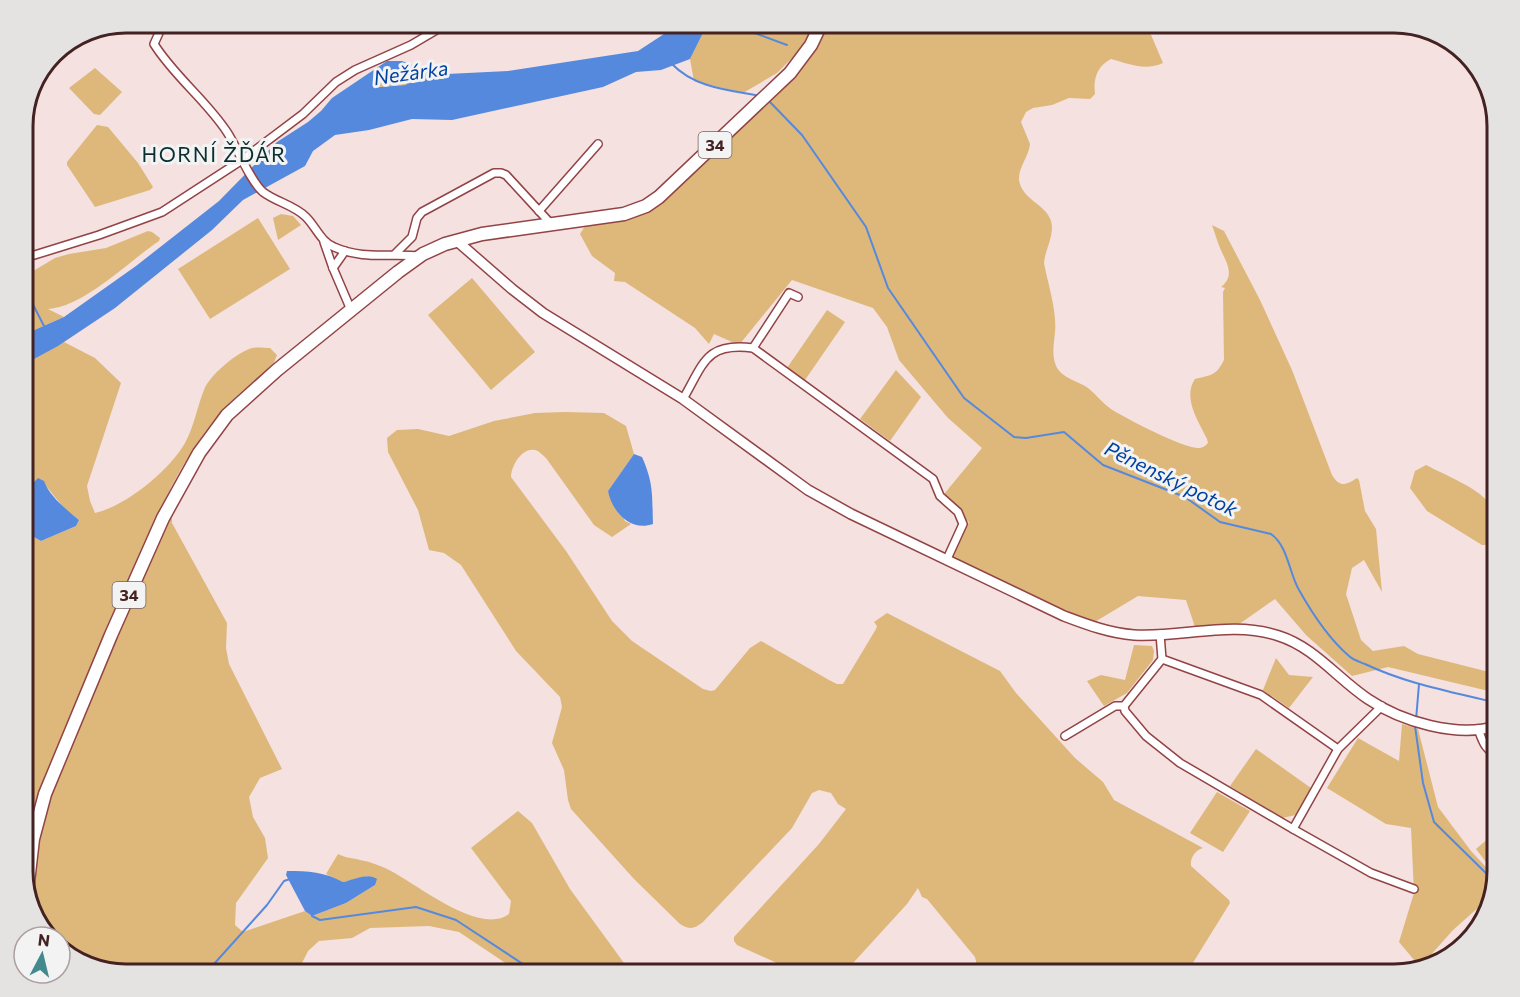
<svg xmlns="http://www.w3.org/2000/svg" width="1520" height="997" viewBox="0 0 1520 997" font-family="Commissioner,sans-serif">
  <rect width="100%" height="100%" fill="#f4e1e0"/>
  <g fill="#ddb87a">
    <path d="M706,23H815L800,50L777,73L743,93L694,81L690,59L703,33Z"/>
    <path d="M830,23H1146L1163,63C1145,71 1129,64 1111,59C1097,66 1093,79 1095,94L1090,99L1069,98L1052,105L1033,108L1026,112L1021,122L1030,144C1029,156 1018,168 1019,180C1022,200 1046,204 1051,221C1055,235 1045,249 1044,263C1048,285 1057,310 1055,332C1054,344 1051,356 1057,368C1064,379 1078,381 1088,388C1096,394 1102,403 1111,409C1125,418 1186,450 1200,448C1204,447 1205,446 1208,443L1207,439C1199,422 1182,398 1195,379C1211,375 1216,376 1224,360L1223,292L1225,288L1221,287C1236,275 1226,262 1220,248C1217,241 1215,233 1212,225L1224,231L1260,300L1292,370L1332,475C1340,488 1346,485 1357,478L1359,480L1365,511L1376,529L1382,592L1364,560L1352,568L1346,594L1361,640L1373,651L1404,646L1418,654L1497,674V693L1388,667L1352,676L1306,635L1275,599L1235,627H1195L1186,600L1138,596L1093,623L952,558L969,522L940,499L982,448L948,418L899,360L887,327L873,308L792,280L739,345L714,334L709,344L695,328L625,282L614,281L615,273L592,256L580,234L585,226L629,218L650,211L794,78L816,50Z"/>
    <path d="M95,68L122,92L100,115L94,114L69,88Z"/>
    <path d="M391,70H404L410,77L406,85L379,87L376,83L379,75Z"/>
    <path d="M97,125L108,127L138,163L153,187L150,190L95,207L67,165V162Z"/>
    <path d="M281,214L293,216L301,225L278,240L273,218Z"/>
    <path d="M258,218L290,269L210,319L178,269Z"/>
    <path d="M148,231L152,232L160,238L159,241C129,261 84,307 48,309L64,317L23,335V277L55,258L69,254L106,248Z"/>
    <path d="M472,278L535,352L491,390L428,315Z"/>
    <path d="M827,310L845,322L805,380L787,368Z"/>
    <path d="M64,342L95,358L121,383L87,486L90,501L95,513C126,506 169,471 185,443C194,427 197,407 204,390C209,376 237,352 252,348C257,347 265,348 270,348L277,355L273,365C256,380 237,394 222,411C180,458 155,520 129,578C98,648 69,720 39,792L32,815L23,874V531L41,541L76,526L79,520L63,507L47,487L29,485L23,493V365Z"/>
    <path d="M896,370L921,397L890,441L860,419Z"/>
    <path d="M565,412L604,413L626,426L634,454L608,491L625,521L631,524L612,537L594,525L546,458C545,457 538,451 538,451C523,444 511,466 511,477L566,551L612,621L632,641L703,689L711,691L715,690L750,648L761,641L829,680L837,684H843L876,629L877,626L874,622L887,613L1000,671L1016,693L1075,758L1103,782L1114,800L1203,848C1195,850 1190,858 1191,866L1229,900L1230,903L1186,974H979L975,957L927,899L922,897L918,888L907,904L843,974H801L737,945L734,941V937L819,844L846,809L838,804L831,793L819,790L812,793L792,828L703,922C694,929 690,930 680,924L634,879L571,809L568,800L564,770L552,743L562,707L560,697L516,651L461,565L444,553L429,550L418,510L388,452L387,438L397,430L418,429L449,436L494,421L535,413Z"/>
    <path d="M1426,465C1441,473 1483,490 1490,505C1495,515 1496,532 1495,543L1491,545H1482L1427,511L1410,488L1415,471Z"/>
    <path d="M172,518V523L227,623L226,648L229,664L282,769L260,778L249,797L253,817L265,838L268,858L236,903L235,925L243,932L305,911L312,916L346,903L375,885L368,876L343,882L326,874L338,854C345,858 353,858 360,860C371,862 382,866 391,871C418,885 480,936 509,914L511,901L471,848L518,811L532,823L570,889L632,974H522L459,932L429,926L370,928L352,938L319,941L308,951L302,963V974H126L68,957L60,948V937H50L36,922L31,906L40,840L51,796L117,638L168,521Z"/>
    <path d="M1134,645L1152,646L1154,651L1153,660L1127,693L1104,706L1087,681L1101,675L1125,680Z"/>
    <path d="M1276,658L1289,675L1313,677L1289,708L1263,690Z"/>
    <path d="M1402,724L1418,729L1438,807L1471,851L1496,878L1489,898L1453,930L1420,967L1399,942L1414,893L1411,828L1386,824L1327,788L1358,738L1399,761Z"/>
    <path d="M1256,749L1311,788L1296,815L1282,818L1230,786Z"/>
    <path d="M1217,792L1250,811L1223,852L1190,833Z"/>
    <path d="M1497,831V871L1496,875L1476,849Z"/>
  </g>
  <g fill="#5589de" fill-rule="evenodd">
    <path d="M670,23H706L703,33L690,59L661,70L636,72L603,87L452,120L412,119L369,130L335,135L313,151L305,166L243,200L212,230L115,308L58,346L23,365V335L64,317L136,266L219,201L277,142L308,122L321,111L332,98L387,61H402L432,72L447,74L508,71L638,51L664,34ZM391,70H404L410,77L406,85L380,87L376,83L379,75Z"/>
    <path d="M634,454L642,457C654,484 652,496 653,524C631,532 612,512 608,491Z"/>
    <path d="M38,478L44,481C50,497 66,509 79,520L76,526L41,541L23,531V493Z"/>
    <path d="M287,871C308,871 325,872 343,882C353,880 368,872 377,879L375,885L346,903L312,916L305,911L286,875Z"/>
  </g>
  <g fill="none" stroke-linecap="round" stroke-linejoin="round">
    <g stroke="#5589de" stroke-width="2">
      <path d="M725,22L787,45"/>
      <path d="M672,64C695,88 729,90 760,96"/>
      <path d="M768,100L802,135L866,227L888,288L964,398L1014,437L1026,438L1064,432L1103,465L1185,497L1220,522L1271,534C1288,546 1289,573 1299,590C1312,613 1329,639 1349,656C1353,660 1360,662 1365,664C1407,684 1453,692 1497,703"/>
      <path d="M23,285L45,328"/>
      <path d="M1416,720L1419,684"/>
      <path d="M1415,726L1423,783L1434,822L1494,881"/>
      <path d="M312,914V916L320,920L416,907L456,920L538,974"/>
      <path d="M205,974L267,905L284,881L290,879"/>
    </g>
    <defs>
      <g id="minor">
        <path d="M164,22L154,44C174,76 206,100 227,132C237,147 250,181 263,192C276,202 294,205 306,217C316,227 321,242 334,247C363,260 389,253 420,256"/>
        <path d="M539,211L598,144"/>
        <path d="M324,242L333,268L351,310"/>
        <path d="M23,244L28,257"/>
        <path d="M395,254L412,237L417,218L422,212L494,173H501L506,175L552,225"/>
        <path d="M23,261L28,257L99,235L162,212L242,160L303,114L336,82L355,70L411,45L450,22"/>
        <path d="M333,268L345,251"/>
        <path d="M753,348L789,293L798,297"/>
        <path d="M683,399C704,363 706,342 753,348L933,479L940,496L958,512L963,524L947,559"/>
        <path d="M1162,659L1261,695L1338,749"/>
        <path d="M1124,706L1125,711L1146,736L1180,763L1293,829L1338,749L1382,706"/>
        <path d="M1478,729C1482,739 1485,752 1497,753"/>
        <path d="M1065,736L1115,706H1124L1162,659L1160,634"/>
        <path d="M1293,829L1371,873L1414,889"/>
      </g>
      <path id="tertiary" d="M457,241L512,289L543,313L683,399L808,490L851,514L1064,616C1088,625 1109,633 1134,635C1182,638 1232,620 1279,636C1314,647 1338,679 1368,699C1402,722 1457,738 1497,726"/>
      <path id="primary" d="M27,891L33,839L45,794L111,635L163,518L199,453L227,415L277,370L398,272L423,254L445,244L482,234L624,214L646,206L659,197L790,73L811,45L822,22"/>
    </defs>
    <use href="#minor" stroke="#924346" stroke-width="10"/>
    <use href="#tertiary" stroke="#924346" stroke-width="12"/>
    <use href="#primary" stroke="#924346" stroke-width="15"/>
    <use href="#minor" stroke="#fff" stroke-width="7"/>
    <use href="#tertiary" stroke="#fff" stroke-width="9"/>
    <use href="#primary" stroke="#fff" stroke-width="12"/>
  </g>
  <g text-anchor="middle" stroke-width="6" stroke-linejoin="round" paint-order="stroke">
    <g fill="#f3f3f3" stroke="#786161" stroke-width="1.5">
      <rect x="698.5" y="132" width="33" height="26" rx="4.5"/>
      <rect x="112.5" y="582" width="33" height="26" rx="4.5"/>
    </g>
    <g font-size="16" font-weight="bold" fill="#422">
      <text x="715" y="151">34</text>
      <text x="129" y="601">34</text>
    </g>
    <g font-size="20" font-style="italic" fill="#0041a4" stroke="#f3f3f3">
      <text transform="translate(411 73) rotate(-8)" y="7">Nežárka</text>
      <text transform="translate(1171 479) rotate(26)" y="7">Pěnenský potok</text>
    </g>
    <g font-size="21" letter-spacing="1.5" fill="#0b2f31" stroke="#f3f3f3">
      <text x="214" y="162">HORNÍ ŽĎÁR</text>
    </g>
  </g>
  <path d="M0 0H1520V997H0ZM126 33H1394A93 93 0 0 1 1487 126V871A93 93 0 0 1 1394 964H126A93 93 0 0 1 33 871V126A93 93 0 0 1 126 33Z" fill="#e5e2e2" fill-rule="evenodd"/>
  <path fill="none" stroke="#422" stroke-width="3" d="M126 33H1394A93 93 0 0 1 1487 126V871A93 93 0 0 1 1394 964H126A93 93 0 0 1 33 871V126A93 93 0 0 1 126 33Z"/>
  <g transform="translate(42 955) rotate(7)"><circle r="28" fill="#f3f3f3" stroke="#ad9f9f" stroke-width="1.5"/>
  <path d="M0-4.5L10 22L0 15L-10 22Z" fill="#428a8e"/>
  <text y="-9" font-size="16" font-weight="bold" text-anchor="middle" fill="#442222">N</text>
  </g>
</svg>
